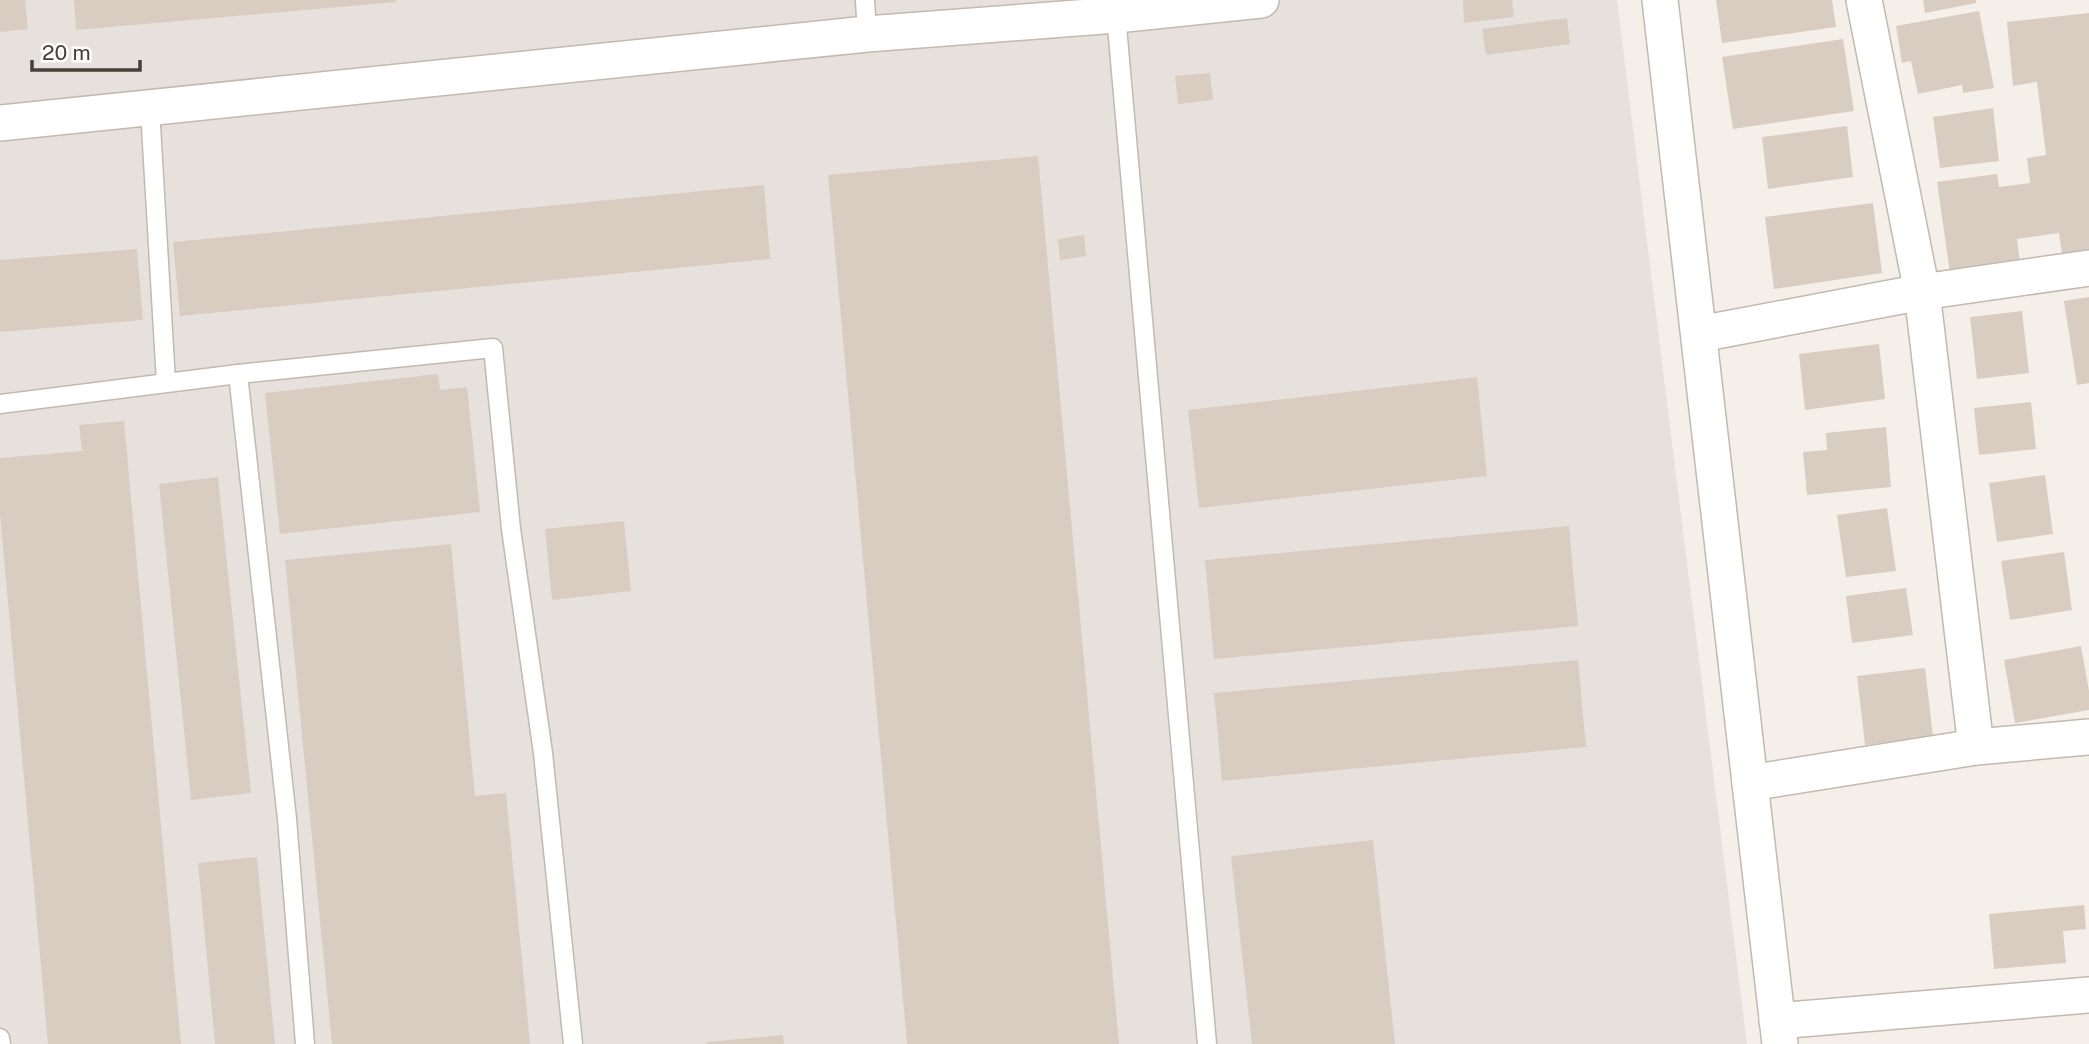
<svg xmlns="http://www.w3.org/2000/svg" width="2089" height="1044" viewBox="0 0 2089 1044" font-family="'Public Sans',sans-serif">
  <rect width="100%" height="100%" fill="#f4f0e9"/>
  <path fill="#e7e1dd" d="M0,0H1617L1747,1044H0Z"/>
  <g fill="#d9cdc1">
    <path d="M0,0H25L28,29L0,32Z"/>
    <path d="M74,0H396V2L76,30Z"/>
    <path d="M1463,0H1512L1514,17L1464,23Z"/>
    <path d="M1716,0H1832L1836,27L1722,43Z"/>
    <path d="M1923,0H1976V3L1925,13Z"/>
    <path d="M1979,11L1994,88L1963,93L1962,85L1918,94L1911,61L1902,63L1896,26Z"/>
    <path d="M2089,13V251L2062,254L2059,233L2017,239L2020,263L1950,273L1937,182L1997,174L1999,187L2030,183L2027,158L2046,155L2037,82L2013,86L2007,22Z"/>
    <path d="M1567,18L1570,44L1486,55L1482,29Z"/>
    <path d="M1843,39L1854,111L1733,129L1722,57Z"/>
    <path d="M1210,73L1213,100L1178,104L1175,76Z"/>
    <path d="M1993,108L1999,161L1940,168L1933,117Z"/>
    <path d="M1847,126L1853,177L1768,189L1762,137Z"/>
    <path d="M1038,156L1119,1044H907L828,175Z"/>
    <path d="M764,185L770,259L180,316L173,242Z"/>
    <path d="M1873,203L1882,273L1774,289L1765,217Z"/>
    <path d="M1084,235L1086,256L1060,260L1058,239Z"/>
    <path d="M137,249L143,320L0,332V260Z"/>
    <path d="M2089,297V383L2077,385L2064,301Z"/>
    <path d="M2022,311L2029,373L1977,379L1970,317Z"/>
    <path d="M1879,344L1885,399L1805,410L1799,354Z"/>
    <path d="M438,374L440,390L467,387L480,512L280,534L265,393Z"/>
    <path d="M1477,377L1487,476L1199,508L1188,410Z"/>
    <path d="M2031,402L2036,449L1979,455L1974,408Z"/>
    <path d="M124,421L181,1044H48L0,514V458L82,451L79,425Z"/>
    <path d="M1886,427L1891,487L1807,495L1803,452L1827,450L1826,433Z"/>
    <path d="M2045,475L2053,534L1997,542L1989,483Z"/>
    <path d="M218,477L251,793L191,800L159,484Z"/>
    <path d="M1887,508L1896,571L1846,577L1837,515Z"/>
    <path d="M624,521L631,591L552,600L545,529Z"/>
    <path d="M1569,526L1578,626L1214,659L1205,560Z"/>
    <path d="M451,544L475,796L506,793L530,1044H332L285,560Z"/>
    <path d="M2064,552L2072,610L2010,620L2001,561Z"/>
    <path d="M1906,588L1913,635L1852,643L1846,596Z"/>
    <path d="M2081,646L2089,691V710L2015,723L2004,660Z"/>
    <path d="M1578,660L1586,747L1222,781L1214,693Z"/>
    <path d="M1925,668L1933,737L1865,745L1857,676Z"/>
    <path d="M1373,840L1395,1044H1252L1231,856Z"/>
    <path d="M257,857L275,1044H215L198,863Z"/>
    <path d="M2084,905L2086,929L2063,931L2066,963L1994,969L1989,914Z"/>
    <path d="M783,1035L784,1044H707L706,1042Z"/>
  </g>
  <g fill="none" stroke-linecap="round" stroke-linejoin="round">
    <defs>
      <g id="service">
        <path d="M865,0L867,34"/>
        <path d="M1116,15L1207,1044"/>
        <path d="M150,109L166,382"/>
        <path d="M238,374L287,819L305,1044"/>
        <path d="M0,404L238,374L493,348L511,529L543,753L573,1044"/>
        <path d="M0,1038L1,1044"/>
      </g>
      <g id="minor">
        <path d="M1660,0L1780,1044"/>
        <path d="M1864,0L1922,292L1976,747"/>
        <path d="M0,123L867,34L1116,15L1261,0"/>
        <path d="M1700,334L1922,292L2089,268"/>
        <path d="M1750,783L1976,747L2089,737"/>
        <path d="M1777,1021L2089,995"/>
      </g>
    </defs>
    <use href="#service" stroke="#c3b9ae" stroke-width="21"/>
    <use href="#minor" stroke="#c3b9ae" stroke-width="38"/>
    <use href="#service" stroke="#fff" stroke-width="18"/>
    <use href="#minor" stroke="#fff" stroke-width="35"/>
  </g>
  <path d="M32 60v10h108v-10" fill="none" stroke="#484037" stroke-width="3.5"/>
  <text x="42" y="60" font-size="21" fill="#484037" stroke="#ffffff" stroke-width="5" paint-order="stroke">20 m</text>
</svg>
